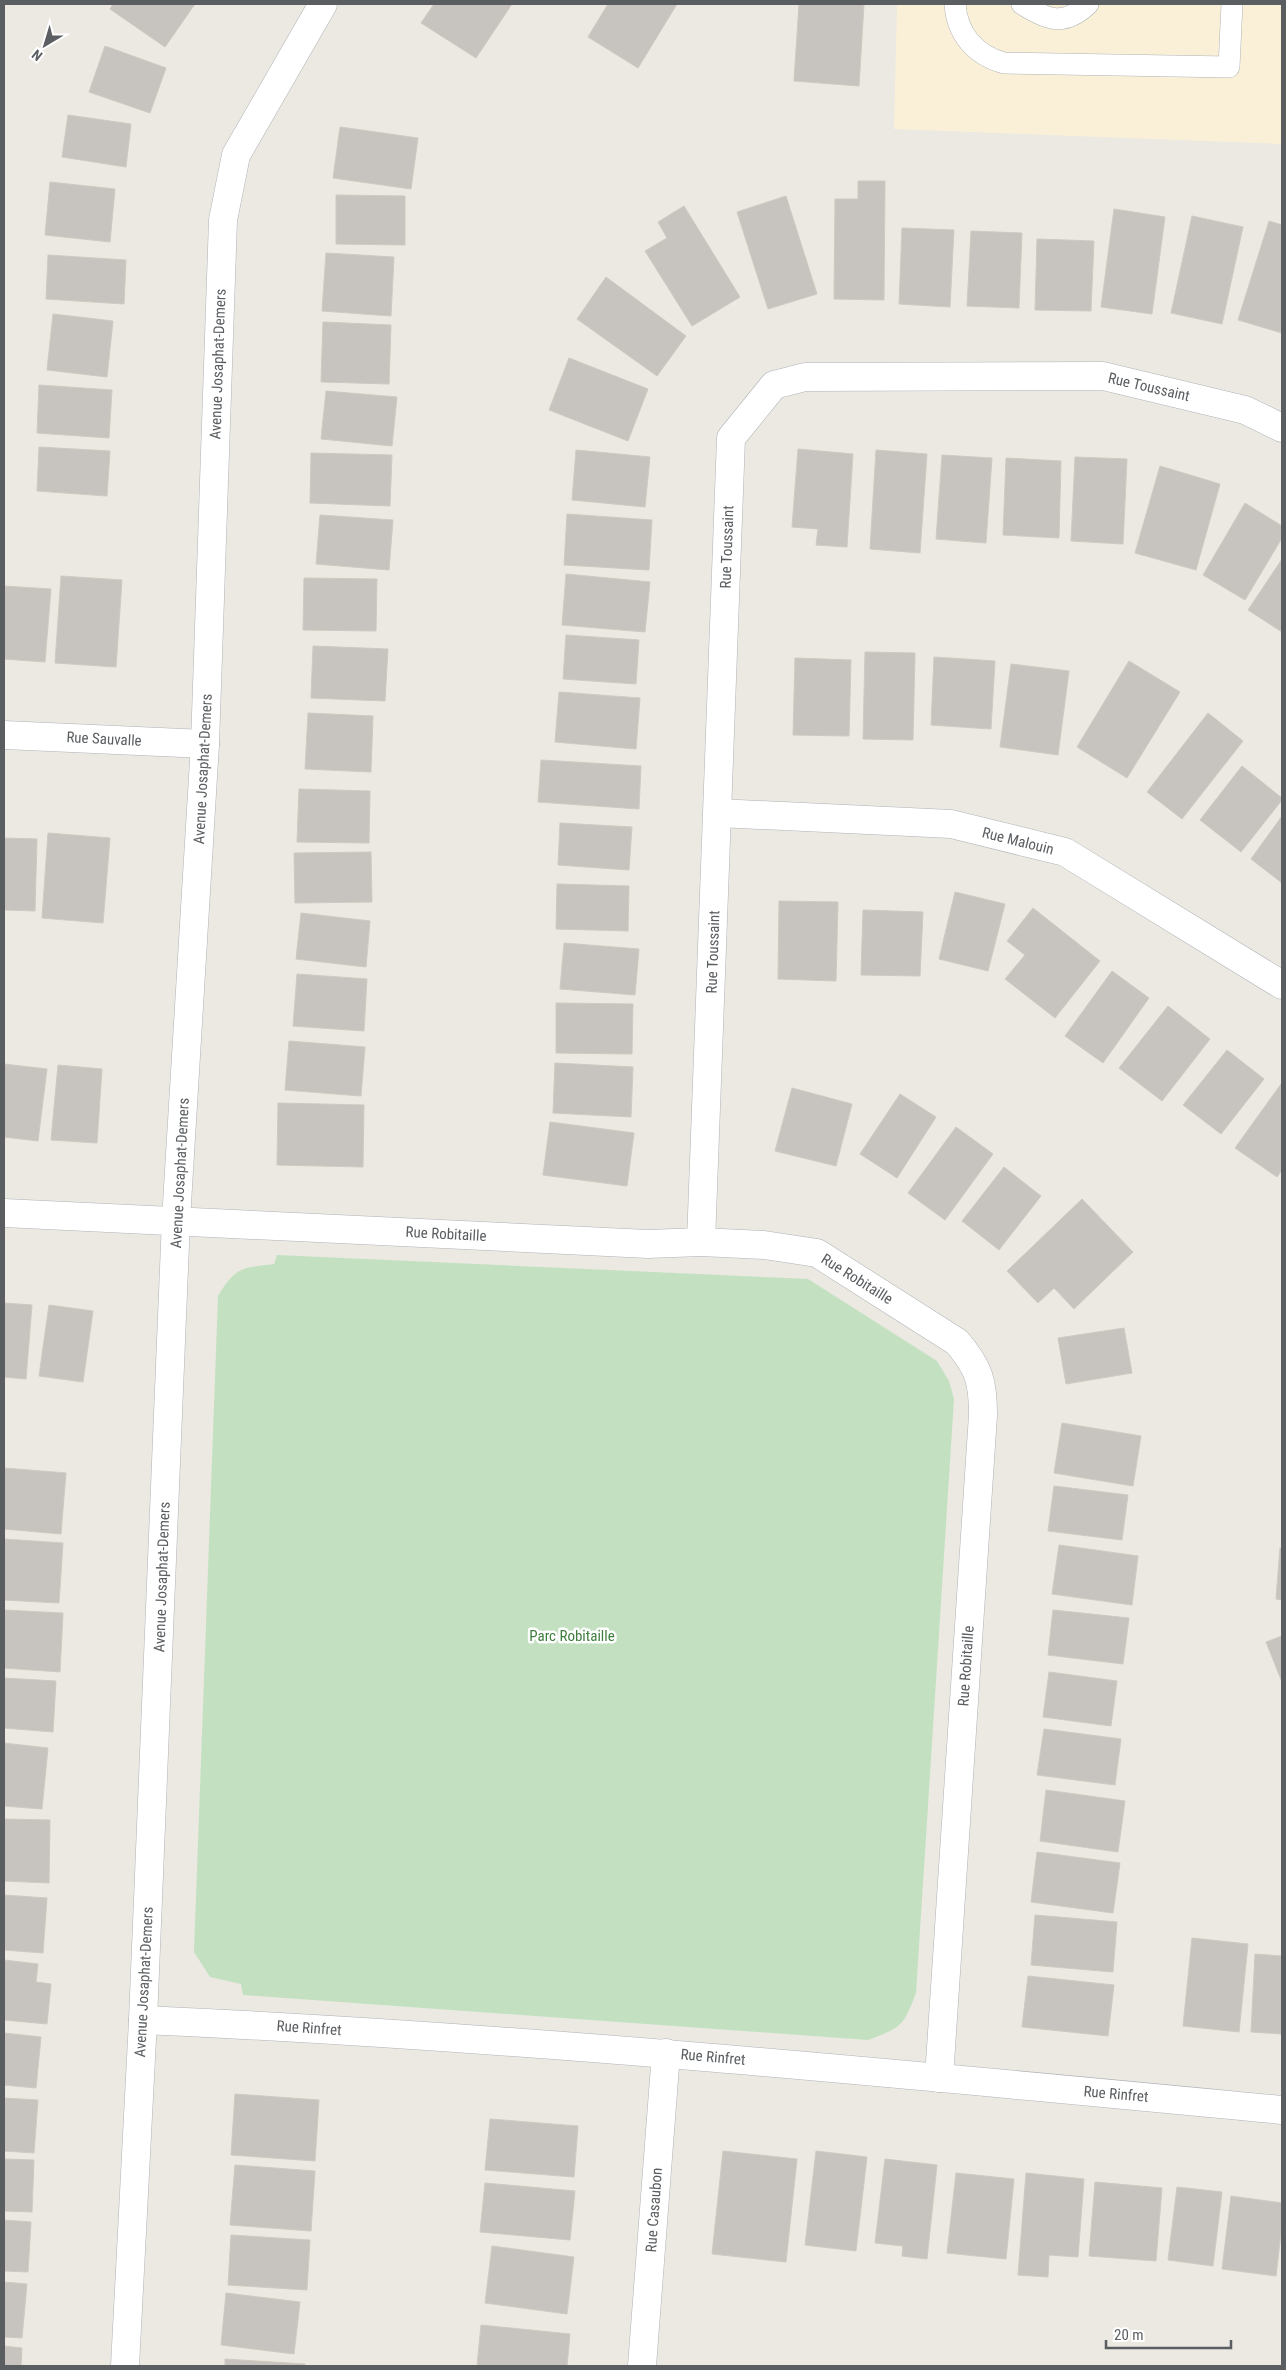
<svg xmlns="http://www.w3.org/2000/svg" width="1286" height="2370" viewBox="0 0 1286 2370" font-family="'Roboto Condensed',sans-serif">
  <rect width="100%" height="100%" fill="#ebe9e2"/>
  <path fill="#faf0d8" d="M897,4H1282V144L894,129Z"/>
  <path fill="#c3e1c0" d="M277,1255L808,1279L937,1361L949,1381L954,1399L916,1993C903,2027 902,2027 868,2040L243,1995L241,1984L210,1977L194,1952L218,1296C236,1266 242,1268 274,1264Z"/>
  <g fill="#c7c3be" stroke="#cfcac1">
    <path d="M113,4H195L165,47L110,9Z"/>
    <path d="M434,4H512L476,58L421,23Z"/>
    <path d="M608,4H677L638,68L588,37Z"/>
    <path d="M799,4H864L859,86L794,81Z"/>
    <path d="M105,46L166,68L150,113L89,92Z"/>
    <path d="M68,115L131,124L126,167L62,157Z"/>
    <path d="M340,127L418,138L411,189L333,178Z"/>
    <path d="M858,181H885L884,300L834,299L835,199H858Z"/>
    <path d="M50,182L115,189L110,242L45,235Z"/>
    <path d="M336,195L405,196V245L336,244Z"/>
    <path d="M786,196L817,294L768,309L737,212Z"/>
    <path d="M684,206L740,297L692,326L645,251L667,238L658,222Z"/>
    <path d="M1114,209L1165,217L1152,314L1101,307Z"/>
    <path d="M1192,216L1243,227L1222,324L1171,313Z"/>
    <path d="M1269,221L1282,225V333L1238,320Z"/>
    <path d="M902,228L954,230L950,307L899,304Z"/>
    <path d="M971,231L1022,233L1019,308L967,306Z"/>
    <path d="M1037,239L1094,241L1091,311L1035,310Z"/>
    <path d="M326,253L394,257L391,316L322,311Z"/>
    <path d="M48,255L126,260L124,304L46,299Z"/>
    <path d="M606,277L686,336L657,376L577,319Z"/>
    <path d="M53,314L113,321L107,377L47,370Z"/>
    <path d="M323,322L391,325L389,384L321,382Z"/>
    <path d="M569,358L648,389L628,441L549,410Z"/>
    <path d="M39,385L112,390L109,438L37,433Z"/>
    <path d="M326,391L397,397L392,446L321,439Z"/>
    <path d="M39,447L110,451L107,496L37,491Z"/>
    <path d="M798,449L853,454L847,547L816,545L818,529L792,527Z"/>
    <path d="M576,450L650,457L645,507L572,500Z"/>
    <path d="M876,450L927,454L920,553L870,549Z"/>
    <path d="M311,453L392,455L390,506L310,503Z"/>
    <path d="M942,455L992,458L986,543L936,539Z"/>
    <path d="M1075,457L1127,459L1123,544L1071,541Z"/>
    <path d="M1006,458L1061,461L1059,538L1003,535Z"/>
    <path d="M1160,466L1220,484L1196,570L1135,553Z"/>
    <path d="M1245,503L1282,526V538L1245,600L1203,575Z"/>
    <path d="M567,514L652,520L649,570L564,565Z"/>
    <path d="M320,515L393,520L389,570L316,564Z"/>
    <path d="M1282,559V632L1248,610Z"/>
    <path d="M566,574L650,582L645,632L562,625Z"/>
    <path d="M61,576L122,580L116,667L55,663Z"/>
    <path d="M304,578L377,579L376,631L303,630Z"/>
    <path d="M4,586L51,589L45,662L4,659Z"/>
    <path d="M566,635L639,640L636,684L563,679Z"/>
    <path d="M313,646L388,649L385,701L311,698Z"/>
    <path d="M865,652L915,653L913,740L863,739Z"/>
    <path d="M934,657L995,661L991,729L931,725Z"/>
    <path d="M795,658L851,660L849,736L793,735Z"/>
    <path d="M1129,661L1180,692L1127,778L1077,747Z"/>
    <path d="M1011,664L1069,671L1058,755L1000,747Z"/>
    <path d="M559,692L640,698L636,749L555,742Z"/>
    <path d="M308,713L373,716L371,772L305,769Z"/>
    <path d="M1208,713L1243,741L1182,819L1147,792Z"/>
    <path d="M541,760L641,766L639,809L538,802Z"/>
    <path d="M1242,766L1282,798V800L1241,852L1200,820Z"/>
    <path d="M299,789L370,791L369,843L297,842Z"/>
    <path d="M1282,816V883L1251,859Z"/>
    <path d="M560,823L632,827L629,870L558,865Z"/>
    <path d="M48,833L110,838L103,923L42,918Z"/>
    <path d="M4,838L37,839L35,911L4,910Z"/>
    <path d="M371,852L372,902L295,903L294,853Z"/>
    <path d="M557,884L629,886L628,931L556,929Z"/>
    <path d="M955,892L1005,904L988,971L939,959Z"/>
    <path d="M779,901L838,902L836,981L778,979Z"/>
    <path d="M1033,908L1100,961L1055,1018L1005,979L1025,955L1007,941Z"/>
    <path d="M863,910L923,912L920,976L861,975Z"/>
    <path d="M301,913L370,921L366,967L296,959Z"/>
    <path d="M564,943L639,949L635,995L560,989Z"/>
    <path d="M1112,971L1149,998L1103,1063L1065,1036Z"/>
    <path d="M297,974L367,979L364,1031L293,1026Z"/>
    <path d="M556,1003L633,1004L632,1054L556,1053Z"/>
    <path d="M1168,1006L1210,1039L1162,1101L1119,1068Z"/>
    <path d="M289,1041L365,1047L361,1096L285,1090Z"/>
    <path d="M1227,1050L1264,1079L1221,1134L1183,1105Z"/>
    <path d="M555,1063L633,1067L631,1117L553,1113Z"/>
    <path d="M4,1064L47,1069L38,1141L4,1137Z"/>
    <path d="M58,1065L102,1069L97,1143L51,1140Z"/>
    <path d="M1281,1084L1282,1170L1277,1177L1235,1148Z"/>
    <path d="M792,1088L852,1104L836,1166L775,1151Z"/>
    <path d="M900,1094L936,1117L897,1178L860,1154Z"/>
    <path d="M278,1103L364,1105L363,1167L277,1165Z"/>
    <path d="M550,1122L634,1133L627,1186L543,1175Z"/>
    <path d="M956,1127L993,1154L945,1220L908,1193Z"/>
    <path d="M1004,1167L1041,1196L999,1250L962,1221Z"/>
    <path d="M1082,1199L1133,1252L1074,1309L1054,1288L1038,1303L1007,1271Z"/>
    <path d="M4,1303L32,1305L26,1379L4,1377Z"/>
    <path d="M49,1305L93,1311L83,1382L39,1376Z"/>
    <path d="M1124,1328L1132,1373L1066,1384L1058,1338Z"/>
    <path d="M1062,1423L1141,1436L1133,1486L1054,1473Z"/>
    <path d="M4,1468L66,1473L61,1534L4,1529Z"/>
    <path d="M1054,1486L1128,1495L1122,1540L1048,1531Z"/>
    <path d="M4,1539L63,1543L59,1603L4,1600Z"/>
    <path d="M1059,1545L1138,1556L1132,1605L1052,1594Z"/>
    <path d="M1280,1548H1282V1600L1276,1599Z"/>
    <path d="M4,1610L63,1613L60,1672L4,1668Z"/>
    <path d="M1053,1610L1129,1618L1123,1664L1048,1655Z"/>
    <path d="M1282,1636V1682L1266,1642Z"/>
    <path d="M1049,1672L1117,1681L1111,1726L1043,1717Z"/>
    <path d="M4,1678L56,1681L53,1732L4,1728Z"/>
    <path d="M1044,1729L1121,1739L1115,1785L1037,1775Z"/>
    <path d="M4,1743L48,1748L42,1809L4,1806Z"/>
    <path d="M1046,1790L1125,1801L1118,1852L1040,1841Z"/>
    <path d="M4,1819L50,1820L49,1883L4,1881Z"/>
    <path d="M1037,1852L1120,1863L1113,1913L1031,1902Z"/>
    <path d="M4,1895L47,1898L43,1953L4,1950Z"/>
    <path d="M1035,1915L1117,1922L1113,1972L1031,1965Z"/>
    <path d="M1192,1938L1248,1944L1239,2032L1183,2026Z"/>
    <path d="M1255,1954L1282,1956V2034L1251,2032Z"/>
    <path d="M4,1960L38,1964L36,1982L51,1984L47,2024L4,2020Z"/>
    <path d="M1028,1976L1114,1985L1108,2036L1022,2027Z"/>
    <path d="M4,2033L41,2037L36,2088L4,2085Z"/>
    <path d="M235,2094L319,2100L315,2161L231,2155Z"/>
    <path d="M4,2098L38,2100L34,2153L4,2151Z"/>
    <path d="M490,2119L578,2126L574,2177L485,2170Z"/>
    <path d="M723,2151L797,2159L786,2262L712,2254Z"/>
    <path d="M816,2151L867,2157L856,2251L805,2245Z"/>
    <path d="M4,2159L34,2160L32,2212L4,2211Z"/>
    <path d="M885,2159L937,2165L927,2259L902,2256L903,2246L875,2243Z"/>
    <path d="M235,2165L315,2171L311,2231L230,2225Z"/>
    <path d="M956,2173L1014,2179L1006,2259L947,2253Z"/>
    <path d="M1026,2173L1084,2179L1078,2257L1049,2255L1048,2277L1018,2275Z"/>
    <path d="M1095,2182L1162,2188L1156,2261L1089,2256Z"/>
    <path d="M485,2183L575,2191L570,2240L480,2232Z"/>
    <path d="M1177,2187L1222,2192L1213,2266L1168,2260Z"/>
    <path d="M1231,2196L1282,2203V2224L1276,2276L1222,2269Z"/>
    <path d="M4,2220L31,2222L28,2272L4,2271Z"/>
    <path d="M231,2235L310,2240L307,2290L228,2285Z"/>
    <path d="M492,2246L574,2257L567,2314L485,2303Z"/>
    <path d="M4,2282L27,2284L22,2338L4,2337Z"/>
    <path d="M226,2293L300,2302L294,2354L221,2345Z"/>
    <path d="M481,2325L570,2334L567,2366H477Z"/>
    <path d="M4,2346L22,2348L21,2366H4Z"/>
    <path d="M225,2359L305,2364V2366H225Z"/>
  </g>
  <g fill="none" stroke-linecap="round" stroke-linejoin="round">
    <defs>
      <g id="lane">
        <path d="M955,4C957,34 975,55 1004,63L1229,67L1232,4"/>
        <path d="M1022,4C1047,20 1064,27 1088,4"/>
      </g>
      <g id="street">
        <path d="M4,735L205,744"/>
        <path d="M718,813L951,824L1065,852L1282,985"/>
        <path d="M4,1213L648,1244L701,1242L764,1245L817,1253L957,1342C979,1368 983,1381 983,1415L939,2078"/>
        <path d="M701,1242L731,438L774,385L805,377L1103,376L1245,410L1282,428"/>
        <path d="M143,2020C524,2037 903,2074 1282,2110"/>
        <path d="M125,2366L143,2020L176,1220L205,744L223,220L236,155L323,4"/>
        <path d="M642,2366L666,2053"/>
      </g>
    </defs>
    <use href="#lane" stroke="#afb3b6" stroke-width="22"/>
    <use href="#street" stroke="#afb3b6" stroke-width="29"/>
    <use href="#lane" stroke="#fff" stroke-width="21"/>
    <use href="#street" stroke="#fff" stroke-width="28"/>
  </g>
  <g text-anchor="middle" stroke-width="5" stroke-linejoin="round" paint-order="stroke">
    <g font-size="15" fill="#5a5e61" stroke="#fff">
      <text transform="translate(218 364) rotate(-88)" y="5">Avenue Josaphat-Demers</text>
      <text transform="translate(1149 387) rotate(13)" y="5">Rue Toussaint</text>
      <text transform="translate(727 547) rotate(-88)" y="5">Rue Toussaint</text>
      <text transform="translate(104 739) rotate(3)" y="5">Rue Sauvalle</text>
      <text transform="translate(203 769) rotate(-87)" y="5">Avenue Josaphat-Demers</text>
      <text transform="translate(1018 841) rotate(14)" y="5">Rue Malouin</text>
      <text transform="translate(713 952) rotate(-88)" y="5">Rue Toussaint</text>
      <text transform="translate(180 1173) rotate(-87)" y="5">Avenue Josaphat-Demers</text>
      <text transform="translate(446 1234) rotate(3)" y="5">Rue Robitaille</text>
      <text transform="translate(857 1279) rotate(32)" y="5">Rue Robitaille</text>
      <text transform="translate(162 1577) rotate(-88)" y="5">Avenue Josaphat-Demers</text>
      <text transform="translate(966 1666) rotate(-86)" y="5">Rue Robitaille</text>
      <text transform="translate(144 1982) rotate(-87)" y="5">Avenue Josaphat-Demers</text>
      <text transform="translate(309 2028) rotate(4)" y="5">Rue Rinfret</text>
      <text transform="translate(713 2057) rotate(5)" y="5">Rue Rinfret</text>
      <text transform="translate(1116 2094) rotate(5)" y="5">Rue Rinfret</text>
      <text transform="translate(654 2210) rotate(-86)" y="5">Rue Casaubon</text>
    </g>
    <g font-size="15" fill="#3e7e3c" stroke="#fff">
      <text x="572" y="1641">Parc Robitaille</text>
    </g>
  </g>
  <rect width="1286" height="2370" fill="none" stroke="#5a5e61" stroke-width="10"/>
  <g transform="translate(45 45) rotate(218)" stroke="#ffffff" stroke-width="4" paint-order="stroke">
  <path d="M0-4L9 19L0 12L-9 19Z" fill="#5a5e61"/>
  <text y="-8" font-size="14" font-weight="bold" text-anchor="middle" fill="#5a5e61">N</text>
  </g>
  <path d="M1106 2340v8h125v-8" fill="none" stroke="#5a5e61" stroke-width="2.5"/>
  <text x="1114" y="2340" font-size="15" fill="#5a5e61" stroke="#ffffff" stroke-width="4" paint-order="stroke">20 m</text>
</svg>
